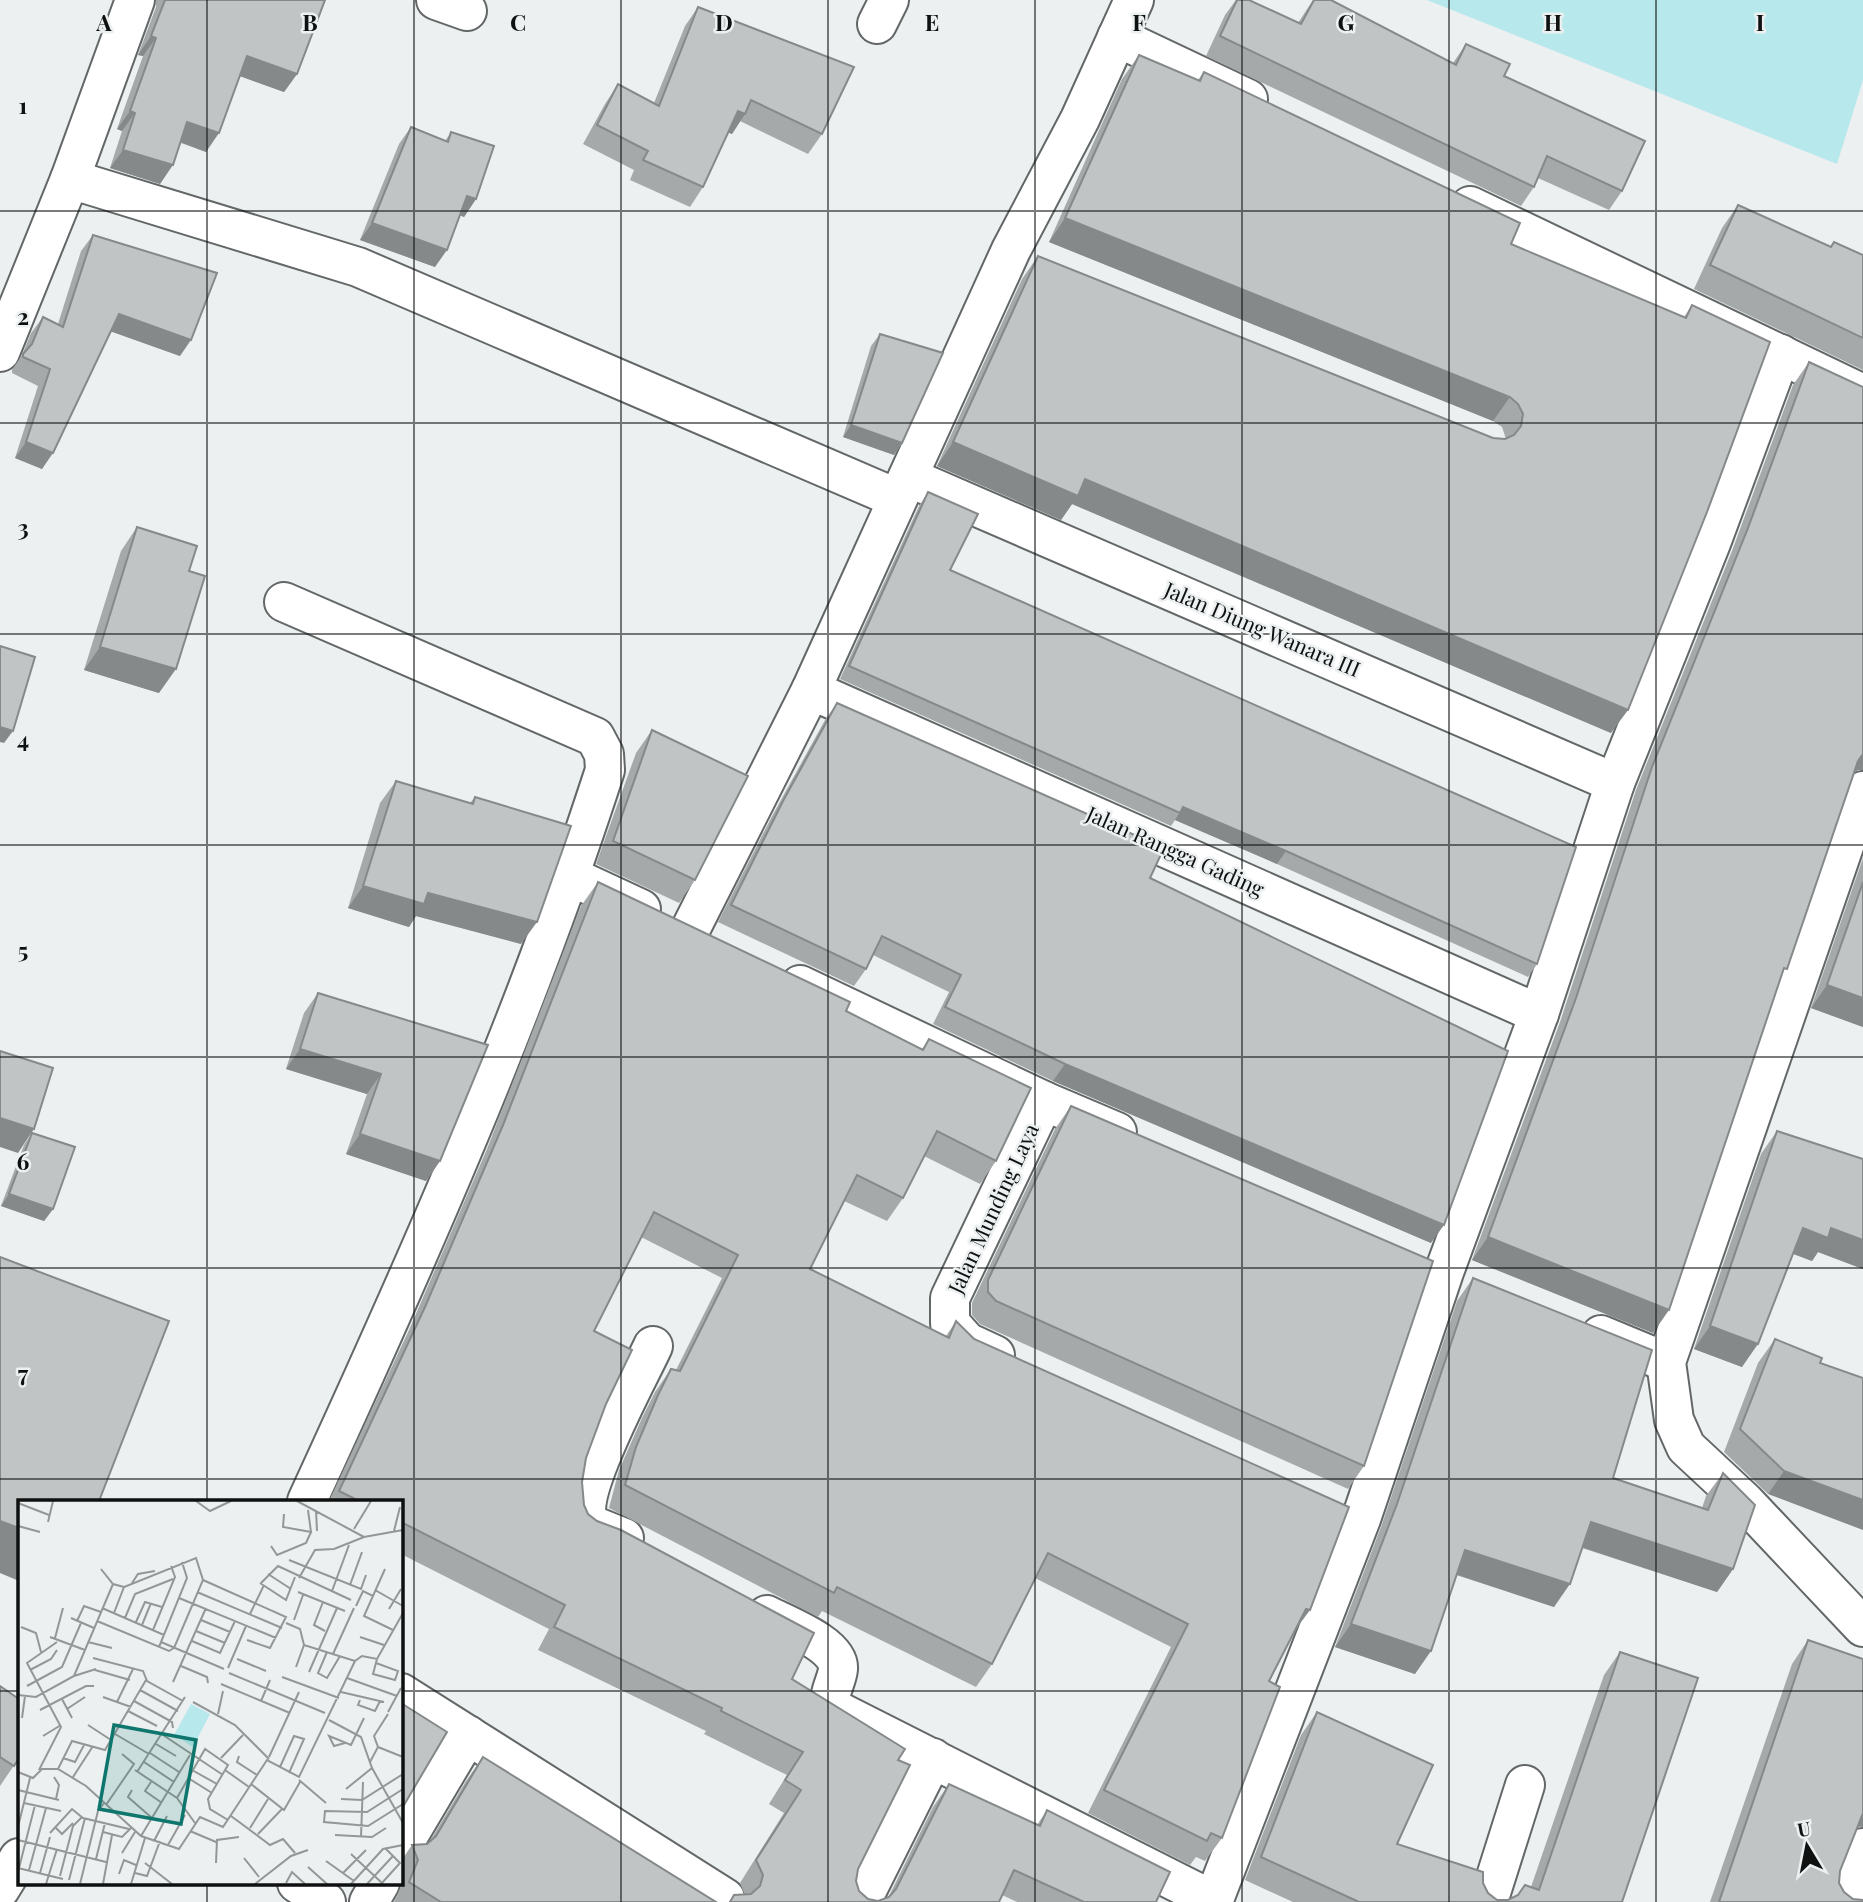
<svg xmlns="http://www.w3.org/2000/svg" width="1863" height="1902" viewBox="0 0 1863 1902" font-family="'Playfair Display',serif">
  <rect width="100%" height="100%" fill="#ecf0f1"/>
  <path fill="#b6e8ec" d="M1427,0H1863V80L1837,164Z"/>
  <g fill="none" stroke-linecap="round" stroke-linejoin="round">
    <defs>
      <g id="minor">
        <path d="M436,0L467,11"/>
        <path d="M877,24L889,0"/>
        <path d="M1117,37L1248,99"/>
        <path d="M70,179L358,267L896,498"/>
        <path d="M1470,206L1863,394"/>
        <path d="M0,352L70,179L135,0"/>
        <path d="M908,477L1615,783"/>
        <path d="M284,602L595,737L604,754L605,770C524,1021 417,1262 307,1501"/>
        <path d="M811,690L1539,1014"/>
        <path d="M1863,791L1666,1362L1674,1420L1686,1447L1745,1502L1863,1627"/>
        <path d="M570,876L641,909"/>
        <path d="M689,932L811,690L1011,250L1080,119L1134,0"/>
        <path d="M800,985L1044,1101L1117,1132"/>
        <path d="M1601,1335L1666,1362"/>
        <path d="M995,1355L967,1342L950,1323V1298L1044,1101"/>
        <path d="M624,1538L589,1524C574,1493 638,1379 653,1346"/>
        <path d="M767,1615C786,1625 840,1645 838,1669C837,1680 830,1690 830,1701L838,1711L1214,1901"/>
        <path d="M401,1693L725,1898"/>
        <path d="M401,1848L468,1735"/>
        <path d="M297,1883L326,1902"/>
        <path d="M0,1889L19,1858"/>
        <path d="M369,1902L380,1883"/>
        <path d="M861,1902L933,1758"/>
        <path d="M1213,1902L1361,1519L1444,1272L1539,1014L1615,783L1711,543L1781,354"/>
        <path d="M1488,1902L1525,1785"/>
        <path d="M1844,1902L1863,1848"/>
      </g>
    </defs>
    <use href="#minor" stroke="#636767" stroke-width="42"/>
    <use href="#minor" stroke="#fff" stroke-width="38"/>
  </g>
  <g fill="#a5a9a9">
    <path d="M156,0H325L297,74L284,92L240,76L206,152L181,143L160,184L110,168L122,131L117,129L143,56L138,55L156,7Z"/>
    <path d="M1236,0H1249L1298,23L1313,0H1331L1453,63L1466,44L1504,76L1622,191L1609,210L1538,178L1534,187L1521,206L1206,56L1225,15Z"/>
    <path d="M698,7L822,134L808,154L740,121L732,134L728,132L703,187L690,207L630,180L634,170L583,144L605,104L618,84L654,103L685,26Z"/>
    <path d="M1139,55L1198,80L1204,72L1511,244L1684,317L1692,305L1611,733L1072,504L1061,520L937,466L1022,279L1038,256L1493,438L1506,439L1502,427L1493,421L1049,242L1122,79Z"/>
    <path d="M411,127L445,141L451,132L476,199L464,217L460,215L435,267L360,240L399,144Z"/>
    <path d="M1738,205L1830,247L1834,242L1863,255V370L1694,289L1722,228Z"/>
    <path d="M93,235L180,356L110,331L42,469L15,458L38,386L12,373V370L22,355L31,333L43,317L58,324L81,251Z"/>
    <path d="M880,334L902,443L894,455L843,437L871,346Z"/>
    <path d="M1809,362L1863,387V770H1858L1855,772L1653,1333L1472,1260L1560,1022L1636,790L1732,551L1793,385Z"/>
    <path d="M928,492L950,570L1537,964L1528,977L1277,864L1175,820L1171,826L840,679L919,506Z"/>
    <path d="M137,527L189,571L159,693L84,670L121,551Z"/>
    <path d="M837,703L1150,878L1431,1243L1053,1081L933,1024L949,992L873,955L866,969L854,986L718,922L771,818L825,720Z"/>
    <path d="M652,730L695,880L679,903L596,864L636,753Z"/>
    <path d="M396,781L470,803L475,797L521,944L416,916L409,927L348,908L380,803Z"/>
    <path d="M1863,858V1027L1811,1008Z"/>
    <path d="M598,882L846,1011L922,1049L929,1039L996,1161L980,1184L924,1156L903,1198L887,1221L844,1201L810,1269L946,1336L956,1321L1294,1632L1269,1681L1222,1838L1205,1861L1196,1857L1190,1865L1088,1813L1171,1647L1035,1578L992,1664L976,1687L822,1611L818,1617L609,1508L619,1470L642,1418L655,1392L671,1369L676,1370L722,1278L641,1237L594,1331L606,1404L586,1458L582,1482L584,1505L588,1514L792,1679L898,1760L858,1869L856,1881L859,1891L868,1899L878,1901L888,1898L933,1807L949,1784L1037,1825L1047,1810L1156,1902H1017L1002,1895L999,1902H729L745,1895L740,1883L784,1813L769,1804L787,1775L704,1734L706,1731L538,1650L549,1629L401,1554V1501H329L409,1330L487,1149L581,906Z"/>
    <path d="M318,993L488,1045L440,1161L426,1181L346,1154L367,1094L286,1069L304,1013Z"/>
    <path d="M1071,1106L1364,1466L1348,1489L980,1324L972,1315V1303L1055,1129Z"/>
    <path d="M1777,1131L1863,1159V1269L1818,1252L1812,1261L1793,1254L1742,1367L1694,1349L1761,1154Z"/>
    <path d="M32,1133L53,1209L44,1221L1,1206L24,1145Z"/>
    <path d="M1473,1278L1613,1478L1702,1508L1706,1496L1723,1473L1733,1569L1717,1592L1582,1548L1554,1607L1456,1575L1415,1674L1335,1647L1381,1527L1457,1301Z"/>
    <path d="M1775,1339L1820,1363L1863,1378L1768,1494L1724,1452L1758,1363Z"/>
    <path d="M1808,1640L1863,1659V1827L1857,1828L1840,1871L1839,1883L1844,1892L1853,1899L1863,1902H1710L1792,1664Z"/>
    <path d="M1620,1652L1622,1902H1293L1245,1880L1301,1735L1317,1712L1397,1844L1483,1883L1488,1893L1497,1900H1508L1518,1896L1531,1887L1604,1675Z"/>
    <path d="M0,1686L19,1758L0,1786Z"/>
    <path d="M483,1757L716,1902H394L402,1884L401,1881V1861L412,1845L427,1844L430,1841L466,1781Z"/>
  </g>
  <g fill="#86898a">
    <path d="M151,36L156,38L143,56L138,55Z"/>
    <path d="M247,56L297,74L284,92L234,74Z"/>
    <path d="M130,111L135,113L122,131L117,129Z"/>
    <path d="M738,111L745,114L732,134L724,131Z"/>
    <path d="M187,122L219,133L206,152L175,140Z"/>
    <path d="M123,150L173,165L160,184L110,168Z"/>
    <path d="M467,196L476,199L464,217L455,213Z"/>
    <path d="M1065,218L1510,397L1493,421L1049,242Z"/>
    <path d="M372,223L447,250L435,267L360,240Z"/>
    <path d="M119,314L191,340L180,356L107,330Z"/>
    <path d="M851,425L902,443L894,455L843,437Z"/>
    <path d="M26,442L53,453L42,469L15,458Z"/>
    <path d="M953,442L1085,479L1628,710L1611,733L1072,504L1061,520L937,466Z"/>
    <path d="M100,647L176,669L159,693L84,670Z"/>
    <path d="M0,727L13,731L4,743L0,742Z"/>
    <path d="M1863,754V770H1858L1848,775Z"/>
    <path d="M1183,807L1286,851L1277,864L1175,820Z"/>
    <path d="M363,886L428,893L537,922L521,944L416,916L409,927L348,908Z"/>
    <path d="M1827,985L1863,998V1027L1811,1008Z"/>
    <path d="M300,1049L381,1074L367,1094L286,1069Z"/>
    <path d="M1065,1064L1444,1225L1431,1243L1053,1081Z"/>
    <path d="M0,1118L34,1129L18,1153L0,1147Z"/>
    <path d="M360,1134L440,1161L426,1181L346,1154Z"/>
    <path d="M9,1194L53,1209L44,1221L1,1206Z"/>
    <path d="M1803,1228H1831L1863,1240V1269L1818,1252L1812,1261L1786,1251Z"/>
    <path d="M1488,1237L1669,1310L1653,1333L1472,1260Z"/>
    <path d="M1710,1326L1758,1344L1742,1367L1694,1349Z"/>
    <path d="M1784,1471L1863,1500V1530L1768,1494Z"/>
    <path d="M0,1521L19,1528V1581L0,1573Z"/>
    <path d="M1591,1522L1733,1569L1717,1592L1575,1545Z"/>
    <path d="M1465,1550L1570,1584L1554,1607L1449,1572Z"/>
    <path d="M1306,1609L1310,1610L1293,1633Z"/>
    <path d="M1351,1624L1431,1651L1415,1674L1335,1647Z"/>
    <path d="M1863,1811V1827L1860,1826L1848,1832Z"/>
  </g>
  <g fill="#c0c4c5" stroke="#86898a" stroke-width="2">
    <path d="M165,0H325L297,74L247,56L219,133L187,122L173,165L123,150L135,113L130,111L156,38L151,36Z"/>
    <path d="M1237,0H1249L1301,24L1314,0H1331L1456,65L1466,44L1510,64L1504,76L1645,141L1622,191L1547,156L1534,187L1220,36Z"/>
    <path d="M698,7L854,67L822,134L751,100L745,114L738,111L703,187L643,160L648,151L597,125L618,84L659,106Z"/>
    <path d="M1139,55L1200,81L1204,72L1520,223L1511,244L1686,318L1692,305L1770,342L1707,512L1628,710L1085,479L1078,496L953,442L1038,256L1493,438L1505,439L1514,435L1521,426L1523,414L1518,404L1510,397L1065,218Z"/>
    <path d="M411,127L448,142L451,132L494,146L476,199L467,196L447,250L372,223Z"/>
    <path d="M1738,205L1831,247L1834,242L1863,255V338L1710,265Z"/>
    <path d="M93,235L217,273L191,340L119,314L53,453L26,442L50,369L23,357V354L32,344L43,317L63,327Z"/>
    <path d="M880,334L943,353L902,443L851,425Z"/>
    <path d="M1809,362L1863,387V754L1858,761L1787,969L1784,968L1669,1310L1488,1237L1576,998L1652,767L1748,528Z"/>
    <path d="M928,492L978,514L950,570L1576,847L1537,964L1286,851L1183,807L1180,813L849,666Z"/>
    <path d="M137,527L197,546L189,571L205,576L176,669L100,647Z"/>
    <path d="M0,646L35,657L13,731L0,727Z"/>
    <path d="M837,703L1164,848L1150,878L1508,1051L1444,1225L1065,1064L945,1007L961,975L882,936L866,969L731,905L783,801Z"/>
    <path d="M652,730L748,776L695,880L613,841Z"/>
    <path d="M396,781L473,804L475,797L571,826L537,922L428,893L424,904L363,886Z"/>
    <path d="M598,882L850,1002L846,1011L923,1050L929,1039L1031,1088L996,1161L937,1131L903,1198L857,1175L810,1269L949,1338L956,1321L974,1339L1349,1507L1310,1610L1306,1609L1269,1681L1280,1687L1222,1838L1211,1833L1207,1841L1104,1790L1188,1624L1048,1553L992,1664L837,1587L834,1593L625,1485L636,1447L658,1395L671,1369L680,1371L738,1255L654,1212L594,1331L632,1350L606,1404L586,1458L582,1482L584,1505L588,1514L597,1521L621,1530L814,1633L792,1679L905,1749L898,1760L910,1765L858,1869L856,1881L859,1891L868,1899L878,1901L889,1897L896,1889L949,1784L1040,1826L1047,1810L1170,1872L1156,1902H1084L1014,1870L999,1902H730L734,1895L751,1894L760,1886L763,1875L756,1860L801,1790L785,1780L803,1752L721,1711L722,1708L554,1627L565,1605L401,1522V1501H359L339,1491L425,1307L503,1125Z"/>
    <path d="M1863,882V998L1827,985Z"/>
    <path d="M318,993L488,1045L440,1161L360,1134L381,1074L300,1049Z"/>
    <path d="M0,1051L53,1068L34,1129L0,1118Z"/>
    <path d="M1071,1106L1433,1261L1364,1466L996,1301L988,1292V1280Z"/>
    <path d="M1777,1131L1863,1159V1240L1831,1228L1828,1238L1803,1228L1758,1344L1710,1326Z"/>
    <path d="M32,1133L75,1147L53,1209L9,1194Z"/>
    <path d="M0,1257L169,1321L99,1501H19V1528L0,1521Z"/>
    <path d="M1473,1278L1652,1350L1613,1478L1708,1510L1723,1473L1755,1505L1733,1569L1591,1522L1570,1584L1465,1550L1431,1651L1351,1624L1397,1504Z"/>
    <path d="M1775,1339L1822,1358L1820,1363L1863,1378V1500L1784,1471L1740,1429Z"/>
    <path d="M1808,1640L1863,1659V1813L1840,1871L1839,1883L1844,1892L1853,1899L1863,1900V1902H1719Z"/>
    <path d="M1620,1652L1698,1678L1622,1902H1359L1261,1857L1317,1712L1433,1765L1397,1844L1483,1872V1883L1488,1893L1497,1900H1508L1518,1895L1525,1885L1539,1890Z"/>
    <path d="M0,1686L19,1699V1758L14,1766L0,1757Z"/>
    <path d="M401,1703L447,1732L401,1810Z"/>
    <path d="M483,1757L716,1902H441L409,1882L418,1860L412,1845L427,1844L436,1836Z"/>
  </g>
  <path fill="none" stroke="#0f1111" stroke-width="2" stroke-opacity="0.55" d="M207,0V1501M414,0V1902M621,0V1902M828,0V1902M1035,0V1902M1242,0V1902M1449,0V1902M1656,0V1902M0,211H1863M0,423H1863M0,634H1863M0,845H1863M0,1057H1863M0,1268H1863M0,1479H1863M0,1691H19M401,1691H1863M207,1883V1902"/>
  <g text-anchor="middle" stroke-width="5" stroke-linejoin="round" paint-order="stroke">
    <g font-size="21" fill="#0f1111" stroke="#ecf0f1">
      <text transform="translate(1262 630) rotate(23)" y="7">Jalan Diung Wanara III</text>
      <text transform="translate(1175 852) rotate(24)" y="7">Jalan Rangga Gading</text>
      <text transform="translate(994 1209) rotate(-65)" y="7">Jalan Munding Laya</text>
    </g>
  </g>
  <g transform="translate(18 1500)">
    <rect width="385" height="385" fill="#ecf0f1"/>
    <path d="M173,204L192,214L175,247L156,235Z" fill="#b6e8ec"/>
    <path fill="none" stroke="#949797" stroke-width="2" d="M178,1L192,11L213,1M279,1L346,37M0,3L31,15M298,10L299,31M266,14L265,27L293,32L290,10M30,22L35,1M0,26L22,32M336,29L353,1M376,31L382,7M253,46L259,55L288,43L293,32M271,60L343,89L348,75M83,69L95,84L106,87M367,69L346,116L375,130M250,74L273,89M281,78L297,50L316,49L346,37L385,30M185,80L268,117L252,148L229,140M114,83L120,74L137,71M242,83L268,100L277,77M243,83L260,66L333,100M332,85L344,52M357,90L385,106M314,91L331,45M179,92L264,128M280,92L327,111M161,98L258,138M305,102L296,125L307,131M338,106L345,91L355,96M84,108L146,135M371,109L383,89M96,113L106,87L178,58L185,80L156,148M232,114L246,85M53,118L76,128M107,118L117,94L155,79M183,120L212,132M276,120L285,95M59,121L66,106L83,112M79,121L151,151L156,148M118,122L127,102L144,107M268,123L282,129L286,145M124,125L133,103M3,127L18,133L23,152M135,130L157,77L153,66M178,131L207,143M32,137L67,150M342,137L366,145M37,138L45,108M174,141L202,153L217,121M70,142L94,148M143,142L206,169M141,147L169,78L164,62M309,152L300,173L309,178L322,156M315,154L336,108M75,158L125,171L129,181L165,201M219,159L248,171M358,163L380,171L377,180L355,174L359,159M163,166L189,177L190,183M278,167L286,145L337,161M210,168L228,126M12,170L33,159L39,150M77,170L112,180M291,172L319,108M211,173L307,213M56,176L78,169M264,177L321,198M329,178L379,196M155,182L188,108M203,184L272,213M9,186L44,167L63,123M122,190L160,211M323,192L366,202M0,195L18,197L56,176L95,84M85,197L113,207M44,199L54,218M342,200L340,205L357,211L362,201M116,201L154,222L155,228M243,201L252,180M99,202L115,169M175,202L217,225L251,259M49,209L67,197M22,210L68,186H76M110,211L139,226M370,212L383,188M200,214L205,191M4,218L7,196M311,220L343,237L354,268L385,323M70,225L93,240M97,234L131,254M145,235L205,275M25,236L43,225M327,243L316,246L311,236L333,245L346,218M138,244L158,256M360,247L385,257M132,253L161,272M221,256L219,262L239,275M251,257L281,192M45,258L57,262L66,245M203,258L225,235M126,262L156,282M352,262L360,247L356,236L370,214M262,267L276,236L286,239L271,273M40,269L54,241L87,250L128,180M21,270L43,227L9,163L39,142M117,270L159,298M174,270L199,284M207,270L231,287M0,272L15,278L24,269H40L68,286L123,336L161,349L182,317L205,327L249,260L281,277L337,161L344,156L359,159L385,113M119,272L167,197M36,277L41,285L38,299M55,277L75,246M170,278L194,293M281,280L308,303M133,282L127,291L144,303M233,284L266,310L282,282M328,289L354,268M385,289L349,312L307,311L306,322L350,326L385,304M0,290L41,300M114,290L110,297L134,318M323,299L344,300L385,274M6,303L43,311M88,305L116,264L104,254M213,316L252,345L265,339L277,353M177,323L159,298L187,249L210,265L190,299L192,309L210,320M0,327L12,278M37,327L44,334L55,323M232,328L250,299M172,331L198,342M85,332L104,337L113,328M32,333L54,309L65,318L111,329M240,334L264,309M317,335L354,337L368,328M123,336L172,255M343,337L345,282M0,340L88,362M136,341L149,316M150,345L167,315M104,353L117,332M333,354L364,383M226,358L241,377M78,359L87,323M308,361L336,381M127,363L154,384M198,363L199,340L221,337M290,367L309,384M0,368L45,379M1,368L17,305M11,370L28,308M22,373L32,337M117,373L129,376L142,341M325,373L348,350M101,374L106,360L118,365M42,376L55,326L64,317M51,380L67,318M268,383L274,372L287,384M28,384L39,349M62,384L80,311L86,303M85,384L94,335M113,384L127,338M237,384L273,356L290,350M333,384L365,349L385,345M349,384L375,356M363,384L382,363L367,348"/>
    <path fill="#0f766e" fill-opacity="0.15" stroke="#0f766e" stroke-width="3.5" d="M96,225L178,240L163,324L81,309Z"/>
    <rect width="385" height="385" fill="none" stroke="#0f1111" stroke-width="3.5"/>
  </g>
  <g font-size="23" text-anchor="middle" font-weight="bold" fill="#0f1111" stroke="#ecf0f1" stroke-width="5" stroke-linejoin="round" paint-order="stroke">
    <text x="104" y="31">A</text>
    <text x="310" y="31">B</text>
    <text x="518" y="31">C</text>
    <text x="724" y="31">D</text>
    <text x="932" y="31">E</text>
    <text x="1139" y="31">F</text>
    <text x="1346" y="31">G</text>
    <text x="1553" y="31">H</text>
    <text x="1760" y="31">I</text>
    <text x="23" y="114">1</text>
    <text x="23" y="325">2</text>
    <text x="23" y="536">3</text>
    <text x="23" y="748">4</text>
    <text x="23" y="959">5</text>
    <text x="23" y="1170">6</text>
    <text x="23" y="1382">7</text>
  </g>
  <g transform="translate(1807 1846) rotate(350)" stroke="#ecf0f1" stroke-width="5" paint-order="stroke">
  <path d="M0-5L12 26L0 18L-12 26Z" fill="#0f1111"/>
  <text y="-10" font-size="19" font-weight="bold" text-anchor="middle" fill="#0f1111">U</text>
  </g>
</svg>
